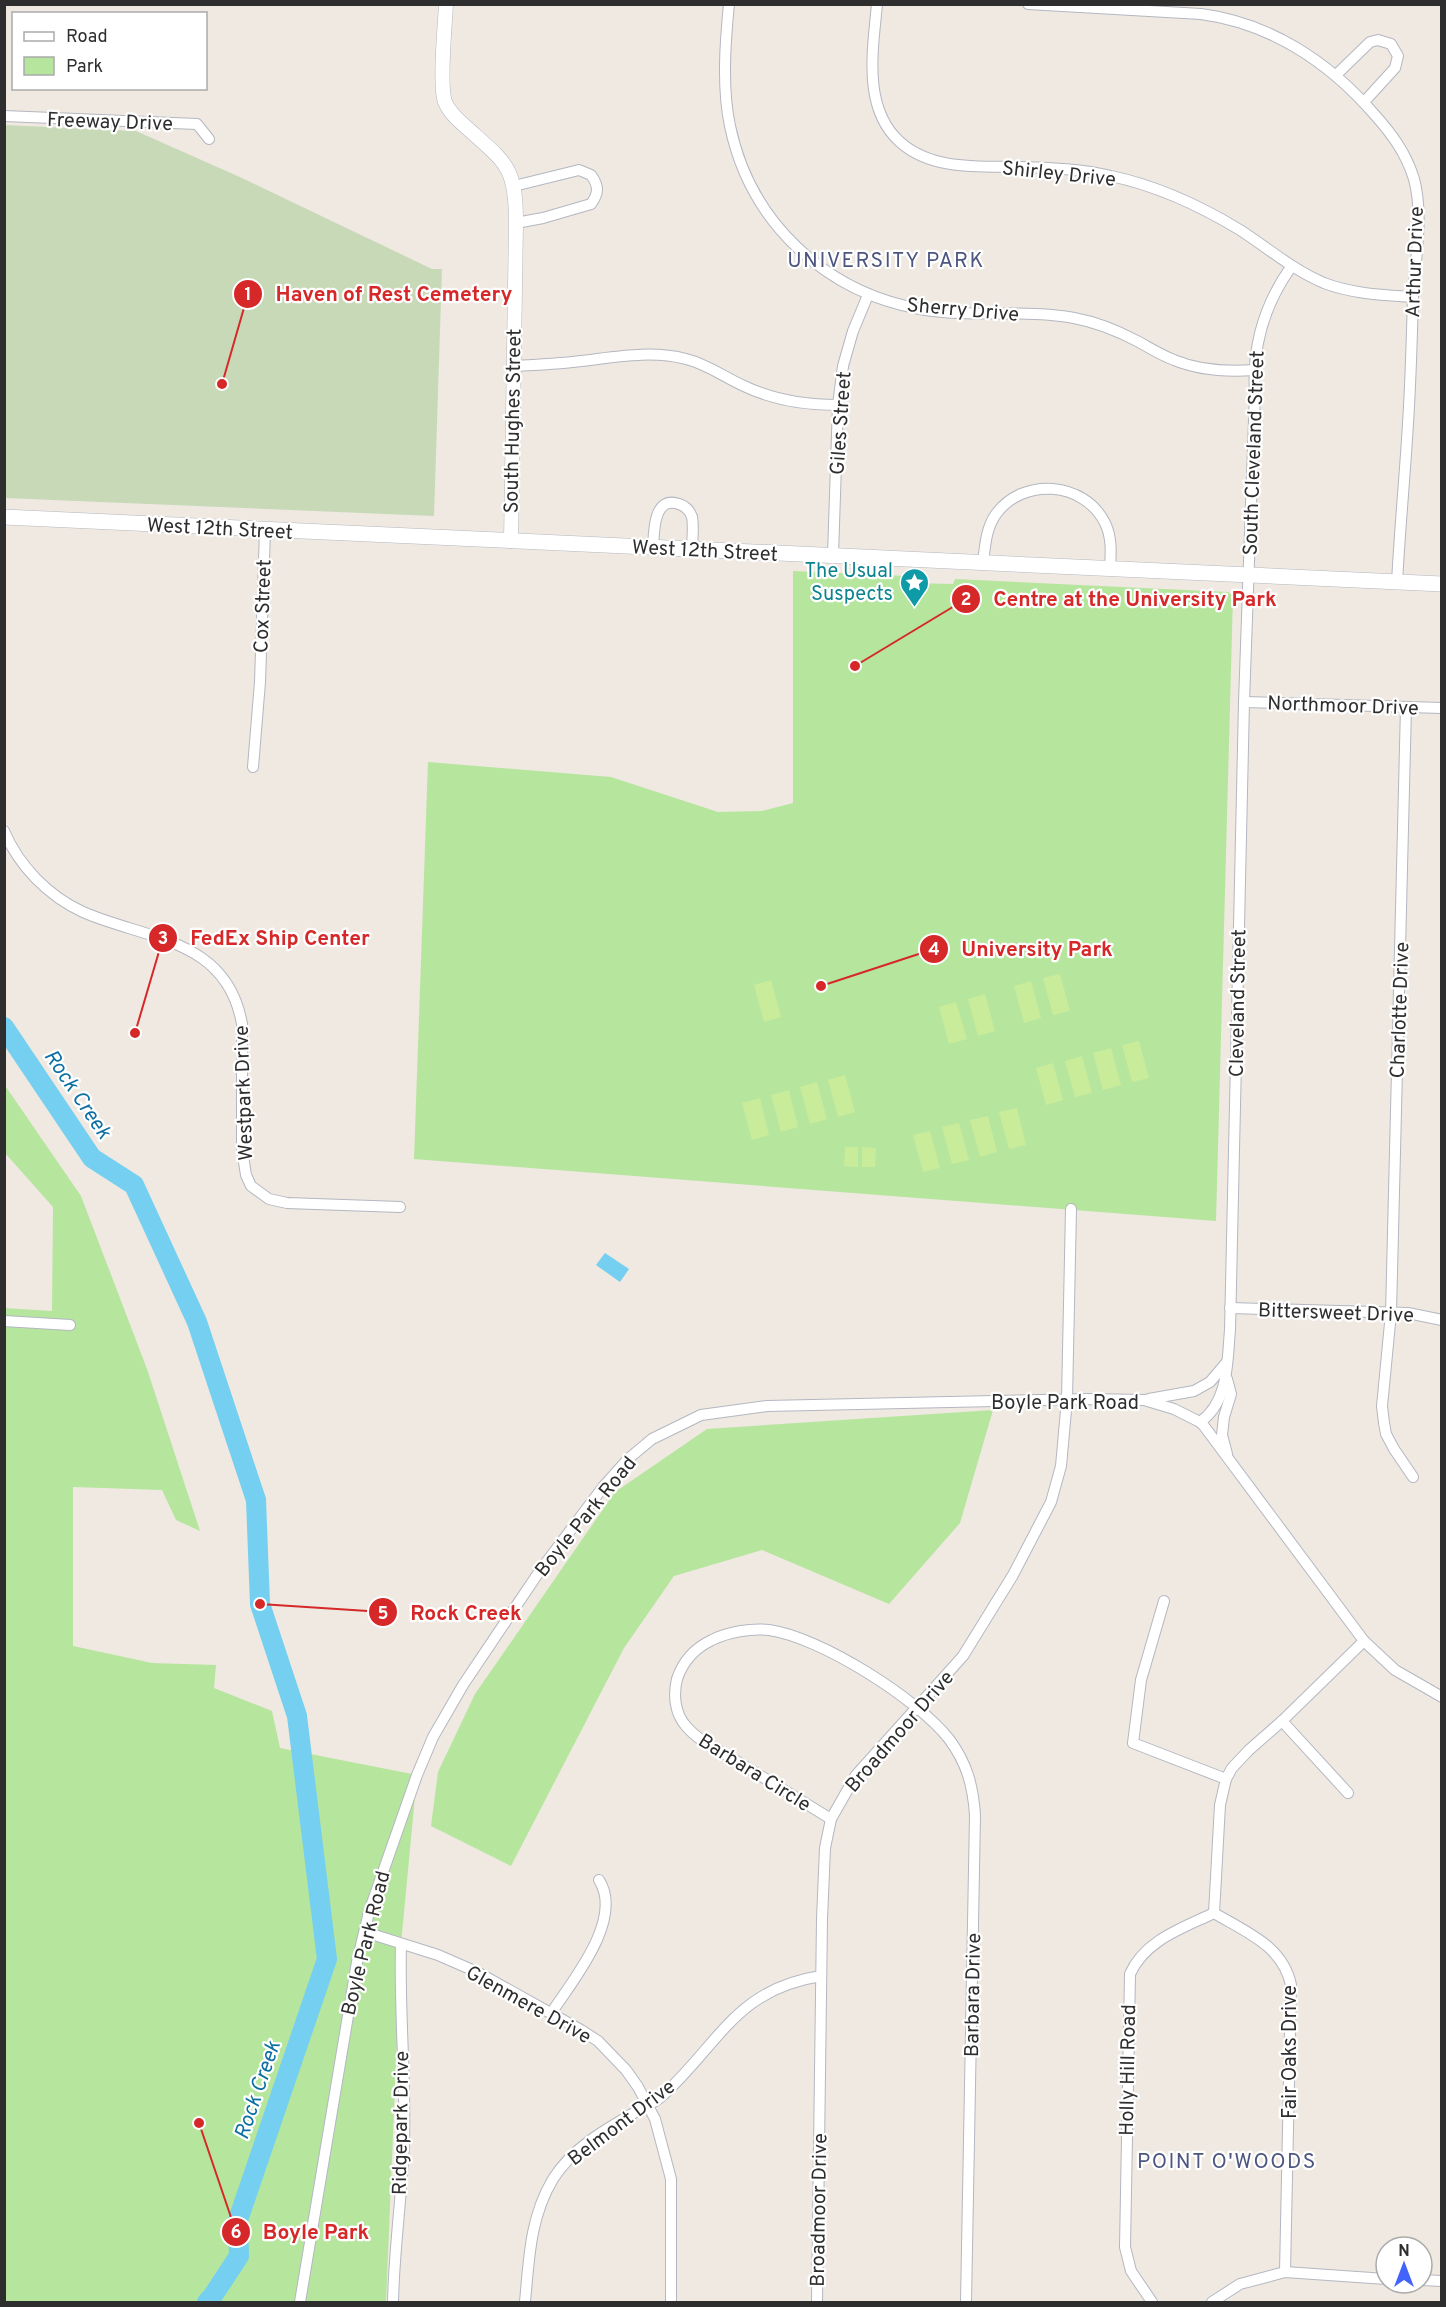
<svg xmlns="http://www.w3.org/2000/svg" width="1446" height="2307" viewBox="0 0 1446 2307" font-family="Overpass,sans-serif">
  <rect width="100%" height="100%" fill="#efe9e1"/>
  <g fill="#b6e59e">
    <path d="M793,571L907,576L911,583L953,584L955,579L1228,592L1233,596L1216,1221L414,1159L428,762L611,777L718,812L762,811L793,803Z"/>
    <path d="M4,1084L81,1196L147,1369L200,1531L176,1520L162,1490L73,1487V1646L152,1663L216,1665L214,1688L272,1711L280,1748L417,1775L401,1944L386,2302H5L4,1308L52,1311L53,1207L5,1153Z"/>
    <path d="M993,1410L960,1523L889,1604L762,1550L674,1576L624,1648L511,1866L431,1826L438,1772L475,1694L615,1492L707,1429Z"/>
  </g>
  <path fill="#c8d9b8" d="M4,125L136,131L242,178L432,269H442L434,516L5,498Z"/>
  <g fill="#c9ec9a">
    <path d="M1060,974L1070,1011L1053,1015L1043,978Z"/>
    <path d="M771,980L781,1017L764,1022L754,985Z"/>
    <path d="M1031,981L1041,1018L1024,1023L1014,986Z"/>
    <path d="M985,994L995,1031L978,1036L968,999Z"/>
    <path d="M956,1002L967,1039L949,1044L939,1007Z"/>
    <path d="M1139,1041L1149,1078L1132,1082L1122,1045Z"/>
    <path d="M1111,1048L1121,1085L1103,1090L1093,1053Z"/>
    <path d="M1082,1056L1092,1093L1075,1097L1065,1061Z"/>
    <path d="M1053,1063L1063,1100L1046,1105L1036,1068Z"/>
    <path d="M845,1075L855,1112L838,1117L828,1080Z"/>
    <path d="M817,1082L827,1119L810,1124L800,1087Z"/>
    <path d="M789,1090L798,1127L781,1132L771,1095Z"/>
    <path d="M760,1098L769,1135L752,1140L742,1103Z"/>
    <path d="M1017,1108L1026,1145L1009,1149L999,1112Z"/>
    <path d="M988,1116L997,1152L980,1157L970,1120Z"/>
    <path d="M959,1123L969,1160L952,1164L942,1127Z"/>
    <path d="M930,1131L940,1168L923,1172L913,1135Z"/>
    <path d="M845,1147H858V1167L844,1166Z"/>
    <path d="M862,1147L876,1148L875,1167H862Z"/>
  </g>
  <path fill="#75cff0" d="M605,1253L629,1269L620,1282L596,1265Z"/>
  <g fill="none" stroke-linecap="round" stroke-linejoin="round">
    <path stroke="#75cff0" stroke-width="20" d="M4,1027L92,1158L134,1185L197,1322L256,1500L260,1604L297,1716L327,1959L238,2220L239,2256L212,2297L207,2302"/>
    <defs>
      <g id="minor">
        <path d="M729,4C725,44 722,88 730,126C750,222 825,292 920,309C971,318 1023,309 1074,318C1096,322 1118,331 1137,341C1150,348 1161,355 1174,360C1198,370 1227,372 1254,370"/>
        <path d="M877,4C873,49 862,108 900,142C932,171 981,166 1021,167C1051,168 1082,169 1111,176C1158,186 1199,205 1240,230C1268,248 1293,270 1324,283C1353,294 1383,295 1413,297"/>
        <path d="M1028,4L1201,14C1270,23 1329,62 1374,114C1392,134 1406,153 1414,179C1424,216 1415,259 1413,297C1412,333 1411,370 1409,406C1406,465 1400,524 1397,583"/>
        <path d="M1336,75L1370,42L1378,40L1391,44L1398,56L1395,68L1364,102"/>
        <path d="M4,116L197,124L209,139"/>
        <path d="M514,186L579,170L591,175C599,186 599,193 591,204L543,218L516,223"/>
        <path d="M512,366C535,365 558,364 581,361C616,357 651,350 686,359C707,364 724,377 744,386C773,400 806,405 838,405"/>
        <path d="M653,548C654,533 653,495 679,504C685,506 690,511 692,517C694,527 692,539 692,550"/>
        <path d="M833,555L838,405L843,366L853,331L868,295"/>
        <path d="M983,563C985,546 986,528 996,514C1023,477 1084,481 1105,523C1112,537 1111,553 1110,568"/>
        <path d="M1244,702L1442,708"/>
        <path d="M1406,707L1391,1313L1382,1406L1384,1423L1386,1434L1394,1449L1413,1477"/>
        <path d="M253,767L260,682L265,530"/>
        <path d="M4,831C19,866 48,896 83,912C147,940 227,938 242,1024V1149L246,1175L251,1186L269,1199L287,1203L400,1207"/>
        <path d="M1230,1308L1408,1313L1442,1320"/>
        <path d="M4,1321L70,1325"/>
        <path d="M1149,1399L1194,1391L1210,1382L1227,1362"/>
        <path d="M1200,1422C1229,1402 1227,1362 1230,1330L1244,702L1255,392C1252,345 1264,305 1291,267"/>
        <path d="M1227,1454L1222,1435L1224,1417L1231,1394L1227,1379"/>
        <path d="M1164,1601L1141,1680L1133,1743L1226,1779"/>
        <path d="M1282,1721L1348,1793"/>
        <path d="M831,1819C800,1800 769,1781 738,1762C721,1751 699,1742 686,1726C675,1714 673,1695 677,1679C683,1661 695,1648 712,1640C728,1632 751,1628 769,1630C820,1637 918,1699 949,1739C967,1763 973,1786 975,1815L966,2302"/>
        <path d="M1214,1913C1246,1932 1283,1946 1291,1985L1285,2272"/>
        <path d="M1214,1913L1220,1805L1226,1779L1232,1768L1249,1750L1282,1721L1364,1641"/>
        <path d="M365,1932L438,1955L477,1972L581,2030L598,2041L626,2070L638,2087L655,2119L671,2179V2302"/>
        <path d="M552,2012C573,1980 624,1919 599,1880"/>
        <path d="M1422,2280L1442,2281"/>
        <path d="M300,2302L357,1962L369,1912L417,1775L433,1737L463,1685L539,1572L603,1487L628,1459L652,1439L701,1415L767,1406L1088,1399L1144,1400L1174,1409L1200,1422L1204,1426L1364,1641L1395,1670L1442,1697"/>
        <path d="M393,2302C394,2249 402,2196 404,2142C406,2076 399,2010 401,1944"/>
        <path d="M525,2302C529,2259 530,2217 553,2179C574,2145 612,2126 646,2106C651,2103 656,2101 661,2097C719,2045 735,1989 821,1976"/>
        <path d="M817,2302L822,1919L825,1848L831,1819L856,1775L963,1656L1013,1575L1051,1502L1061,1466L1067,1399L1071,1209"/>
        <path d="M1152,2302L1131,2271L1125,2247L1130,1974C1145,1940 1183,1928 1214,1913"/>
        <path d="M1212,2302L1240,2284L1285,2272L1386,2279"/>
      </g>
      <path id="tertiary" d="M446,4C445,25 439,85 445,102C449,112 458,120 466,127C506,163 516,166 516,223L511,541"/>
      <path id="secondary" d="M4,517L1442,584"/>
    </defs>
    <use href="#minor" stroke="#b4b7c1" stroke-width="12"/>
    <use href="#tertiary" stroke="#b4b7c1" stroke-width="15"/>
    <use href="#secondary" stroke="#b4b7c1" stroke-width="16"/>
    <use href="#minor" stroke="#fff" stroke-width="10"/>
    <use href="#tertiary" stroke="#fff" stroke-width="14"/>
    <use href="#secondary" stroke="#fff" stroke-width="15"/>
  </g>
  <defs>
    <symbol id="sight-pin" viewBox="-11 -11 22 30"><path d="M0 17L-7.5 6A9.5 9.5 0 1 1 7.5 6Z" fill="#0f9aa8" stroke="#fff"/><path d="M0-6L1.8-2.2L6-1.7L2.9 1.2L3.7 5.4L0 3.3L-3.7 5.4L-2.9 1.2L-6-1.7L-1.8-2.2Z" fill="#fff"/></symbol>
  </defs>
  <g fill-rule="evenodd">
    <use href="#sight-pin" x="898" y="566" width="33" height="45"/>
  </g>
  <g text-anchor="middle" stroke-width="4.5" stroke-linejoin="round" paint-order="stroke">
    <g font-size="20" fill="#2e2e2e" stroke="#fff">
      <text transform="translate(110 121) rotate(2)" y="7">Freeway Drive</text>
      <text transform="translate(1059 173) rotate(6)" y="7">Shirley Drive</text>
      <text transform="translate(1414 262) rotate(-88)" y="7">Arthur Drive</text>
      <text transform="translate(963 309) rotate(5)" y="7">Sherry Drive</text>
      <text transform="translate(512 421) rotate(-89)" y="7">South Hughes Street</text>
      <text transform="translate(840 423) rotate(-86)" y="7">Giles Street</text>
      <text transform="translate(1253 453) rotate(-88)" y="7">South Cleveland Street</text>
      <text transform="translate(220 528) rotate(3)" y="7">West 12th Street</text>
      <text transform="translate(705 550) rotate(3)" y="7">West 12th Street</text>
      <text transform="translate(262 606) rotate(-88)" y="7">Cox Street</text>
      <text transform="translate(1343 705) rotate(2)" y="7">Northmoor Drive</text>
      <text transform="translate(1237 1003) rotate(-89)" y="7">Cleveland Street</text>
      <text transform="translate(1399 1010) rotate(-88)" y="7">Charlotte Drive</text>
      <text transform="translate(243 1093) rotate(-92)" y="7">Westpark Drive</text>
      <text transform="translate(1336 1312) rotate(2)" y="7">Bittersweet Drive</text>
      <text x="1065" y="1409">Boyle Park Road</text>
      <text transform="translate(585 1516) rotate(-51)" y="7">Boyle Park Road</text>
      <text transform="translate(899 1731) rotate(-49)" y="7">Broadmoor Drive</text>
      <text transform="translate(755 1772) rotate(32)" y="7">Barbara Circle</text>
      <text transform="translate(365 1943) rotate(-76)" y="7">Boyle Park Road</text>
      <text transform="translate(972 1995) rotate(-89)" y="7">Barbara Drive</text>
      <text transform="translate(529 2004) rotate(29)" y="7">Glenmere Drive</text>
      <text transform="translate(1289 2052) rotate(-90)" y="7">Fair Oaks Drive</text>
      <text transform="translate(1127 2070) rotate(-89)" y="7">Holly Hill Road</text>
      <text transform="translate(621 2122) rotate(-37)" y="7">Belmont Drive</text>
      <text transform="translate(400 2123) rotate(-89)" y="7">Ridgepark Drive</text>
      <text transform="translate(818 2210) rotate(-89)" y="7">Broadmoor Drive</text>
    </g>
    <g font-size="20" fill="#0d838f" stroke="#fff" text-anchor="end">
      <text x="893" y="577">The Usual<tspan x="893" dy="23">Suspects</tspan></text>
    </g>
    <g font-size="21" letter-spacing="1.5" fill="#4d5680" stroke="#fff">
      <text x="886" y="267">UNIVERSITY PARK</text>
      <text x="1227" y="2168">POINT O'WOODS</text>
    </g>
    <g font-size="21" font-style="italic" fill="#0d6fa3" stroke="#fff">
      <text transform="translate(78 1094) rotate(56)" y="7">Rock Creek</text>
      <text transform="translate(257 2090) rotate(-71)" y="7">Rock Creek</text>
    </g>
  </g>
  <path fill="none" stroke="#d62828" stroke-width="2" d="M222 384L248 294M855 666L966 599M135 1033L163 938M821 986L934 949M260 1604L383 1612M199 2123L236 2232"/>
  <g fill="#d62828" stroke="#fff" stroke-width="2">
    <circle cx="222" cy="384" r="6"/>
    <circle cx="855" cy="666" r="6"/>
    <circle cx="135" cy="1033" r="6"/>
    <circle cx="821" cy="986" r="6"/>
    <circle cx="260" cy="1604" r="6"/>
    <circle cx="199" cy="2123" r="6"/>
    <circle cx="248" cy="294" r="15"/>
    <circle cx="966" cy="599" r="15"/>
    <circle cx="163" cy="938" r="15"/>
    <circle cx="934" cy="949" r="15"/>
    <circle cx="383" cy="1612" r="15"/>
    <circle cx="236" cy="2232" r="15"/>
  </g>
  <g font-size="18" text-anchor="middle" font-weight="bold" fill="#fff">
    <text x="248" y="300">1</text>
    <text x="966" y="605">2</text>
    <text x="163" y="944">3</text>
    <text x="934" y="955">4</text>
    <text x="383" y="1619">5</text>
    <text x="236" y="2238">6</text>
  </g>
  <g font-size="21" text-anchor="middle" font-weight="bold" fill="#d62828" stroke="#fff" stroke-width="4.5" stroke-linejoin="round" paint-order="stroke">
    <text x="394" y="301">Haven of Rest Cemetery</text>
    <text x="1135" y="606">Centre at the University Park</text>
    <text x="280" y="945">FedEx Ship Center</text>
    <text x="1037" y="956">University Park</text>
    <text x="466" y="1620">Rock Creek</text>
    <text x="316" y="2239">Boyle Park</text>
  </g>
  <rect width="1446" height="2307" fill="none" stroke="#2e2e2e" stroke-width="12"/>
  <rect x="12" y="12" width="195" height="78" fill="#ffffff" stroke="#ababab" stroke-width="1.5"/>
  <rect x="24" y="32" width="30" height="9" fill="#ffffff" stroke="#ababab" stroke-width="1.5"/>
  <text x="66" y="42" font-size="18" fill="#2e2e2e">Road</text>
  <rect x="24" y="57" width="30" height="18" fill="#b6e59e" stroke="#ababab" stroke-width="1.5"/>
  <text x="66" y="72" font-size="18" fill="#2e2e2e">Park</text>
  <g transform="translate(1404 2265)"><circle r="28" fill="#ffffff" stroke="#ababab" stroke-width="1.5"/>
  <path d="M0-4.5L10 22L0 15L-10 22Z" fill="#4264fb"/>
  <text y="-9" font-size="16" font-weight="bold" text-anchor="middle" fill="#2e2e2e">N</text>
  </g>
</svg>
